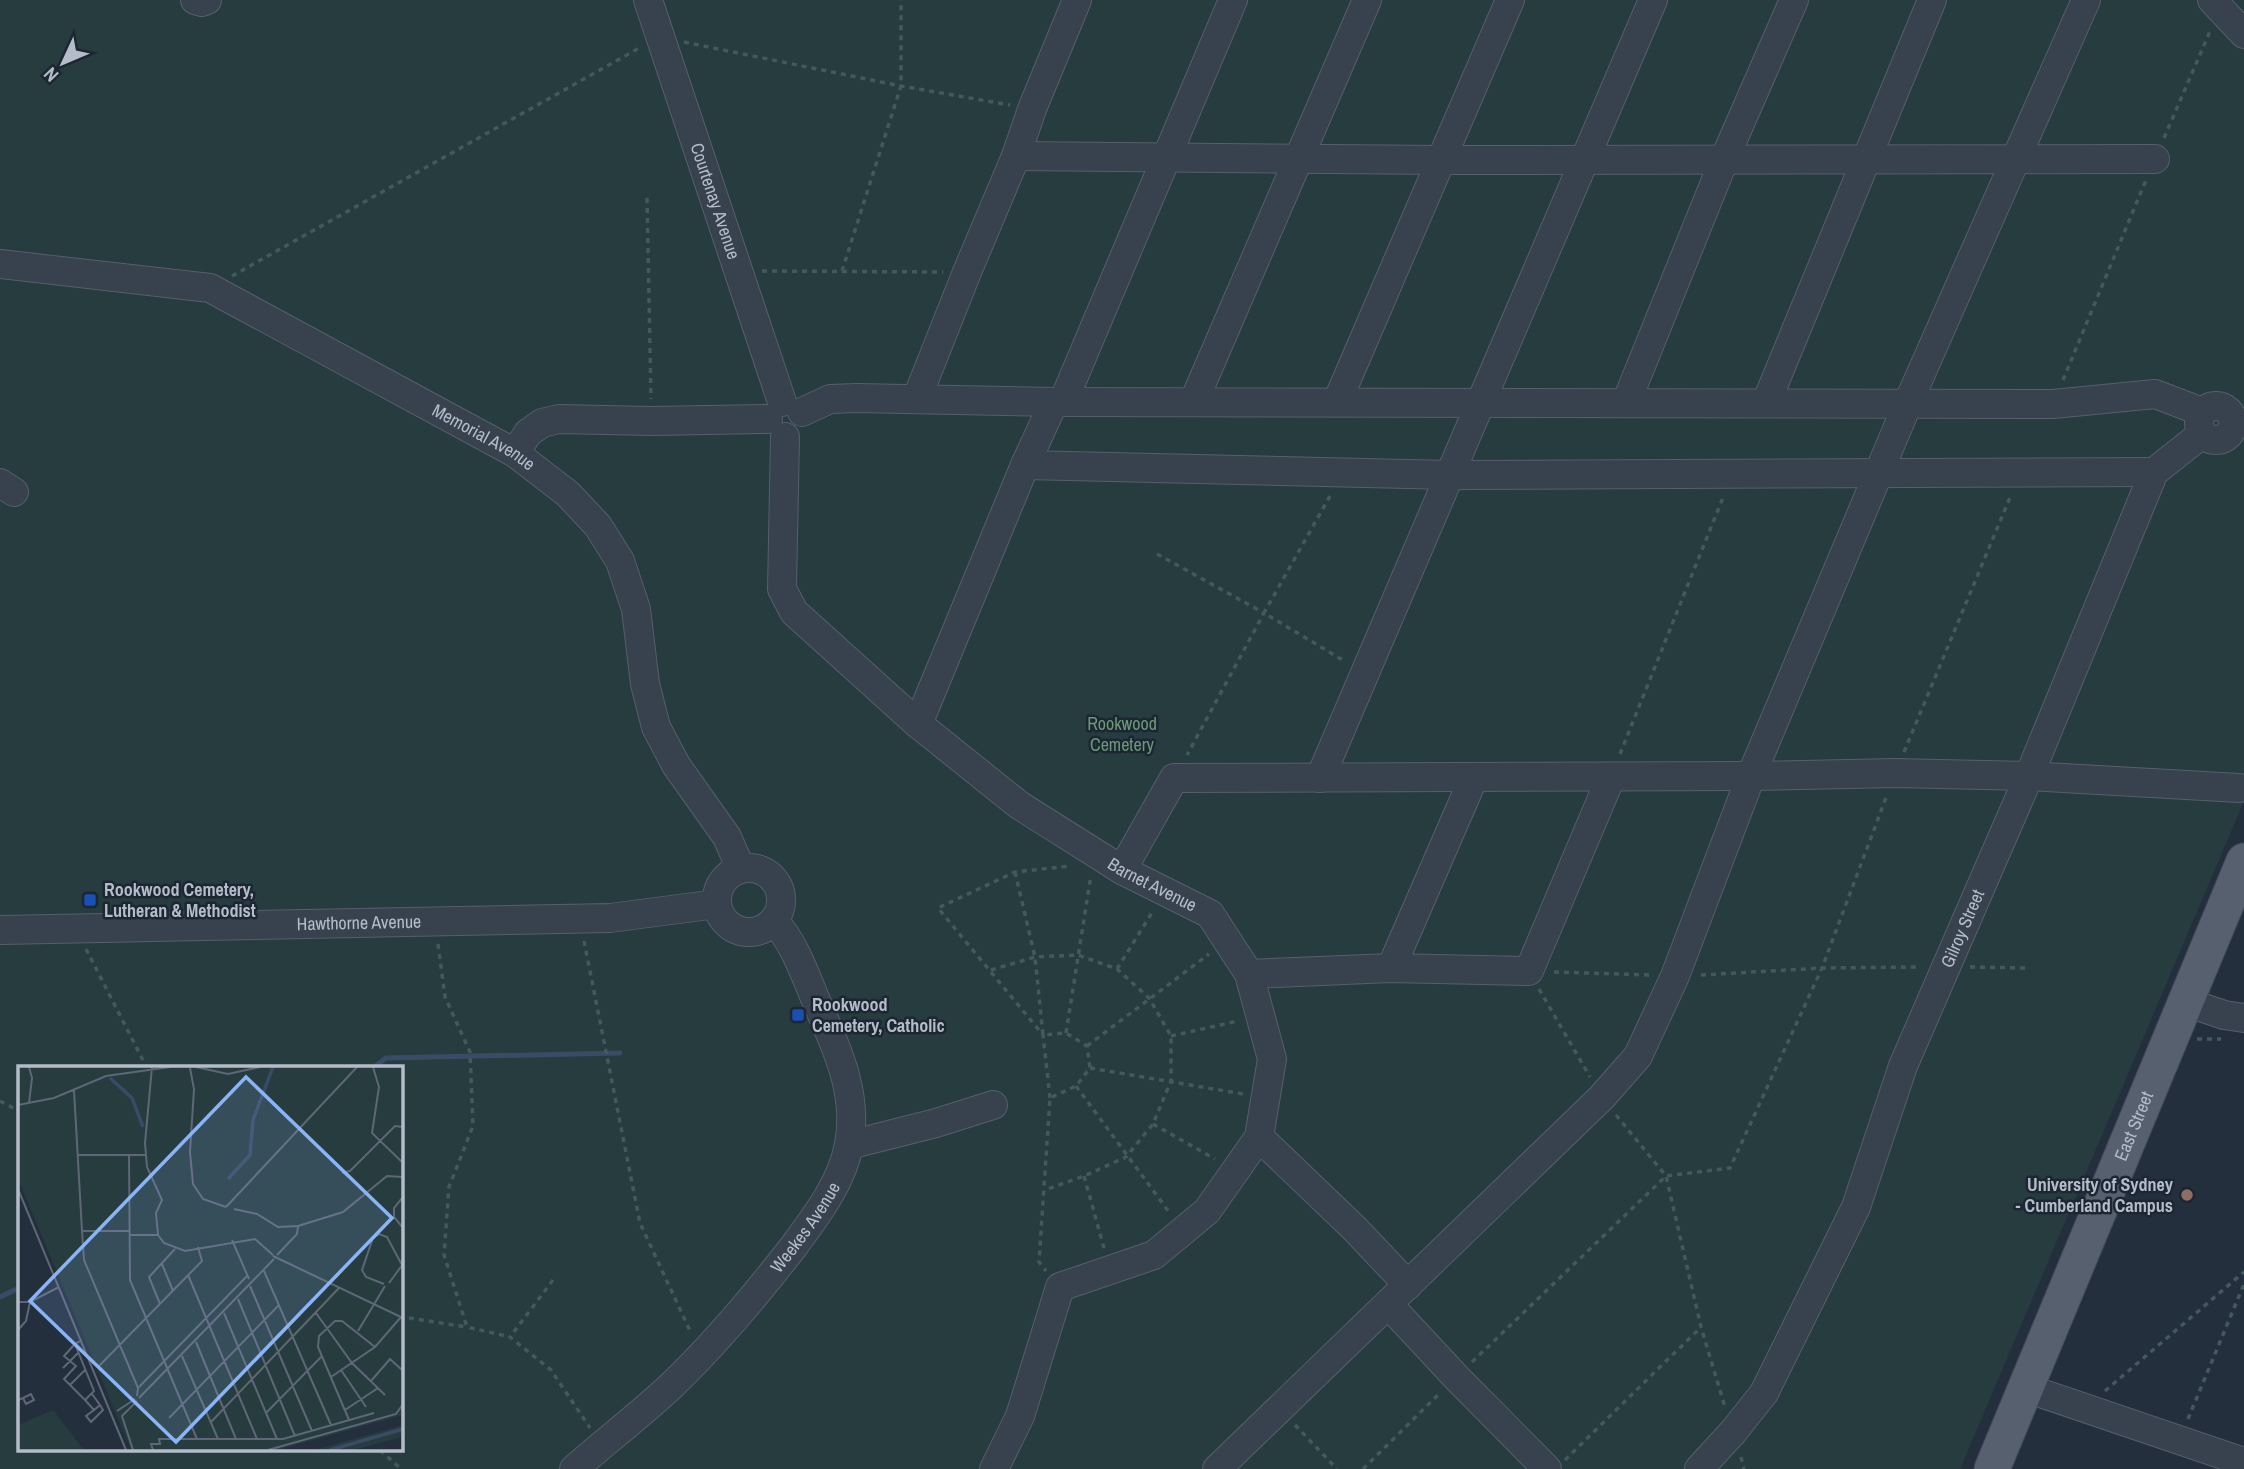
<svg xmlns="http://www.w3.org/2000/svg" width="2244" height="1469" viewBox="0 0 2244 1469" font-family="'Archivo Narrow',sans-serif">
  <rect width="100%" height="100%" fill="#242f3e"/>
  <path fill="#263c3f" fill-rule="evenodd" d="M0,0H2244V801L1960,1469H0ZM19,1068H401V1450H19Z"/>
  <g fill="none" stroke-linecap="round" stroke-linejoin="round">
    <g stroke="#394c67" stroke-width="5">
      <path d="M373,1068L386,1058L620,1053"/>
      <path d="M0,1297L19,1288"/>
    </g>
    <defs>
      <g id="minor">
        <path d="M195,0L202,2L207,0"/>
        <path id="s1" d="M648,0L782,402"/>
        <path d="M2212,0L2244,34"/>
        <path d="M1016,156L1443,160L2155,159"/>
        <path id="s2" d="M0,264L210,288L515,453L568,494L598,526L620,561L636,609L645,684L656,727L676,765L727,837L741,869"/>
        <path d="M917,398L967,272L1016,156L1032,109L1077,0"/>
        <path d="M1194,401L1367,0"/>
        <path d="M1063,402L1233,0"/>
        <path d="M1337,402L1510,0"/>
        <path d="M1626,403L1724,160L1794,0"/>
        <path d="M1766,403L1932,0"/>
        <circle cx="2216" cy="423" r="17"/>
        <path d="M802,412L830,399L856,398L1054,402L2053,404L2155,394L2192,408L2201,413"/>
        <path id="s3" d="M785,437L782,589L794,612L918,724L1019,805L1122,870L1210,914L1249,974L1272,1059L1259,1137L1207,1211L1154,1255L1060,1287L1020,1416L994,1469"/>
        <path d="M515,453L528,433L542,423L559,419L651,421L768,419"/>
        <path d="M1025,465L1450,475L2154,472"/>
        <path d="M0,483L14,492"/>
        <path d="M918,724L1025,465L1054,402"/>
        <path d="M1320,778L1653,0"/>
        <circle cx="749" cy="900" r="32"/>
        <path d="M1122,870L1174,778L1751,776L1895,773L2029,776L2239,788"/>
        <path id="s4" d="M0,930L610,918L717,904"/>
        <path d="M1391,968L1474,777"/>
        <path d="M1249,974L1391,968L1529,971L1611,777"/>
        <path d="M2186,1002L2224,1015L2244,1018"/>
        <path d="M1259,1137L1355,1229L1408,1285"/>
        <path d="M849,1145L936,1123L993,1105"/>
        <path d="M1388,1304L1456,1377L1547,1469"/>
        <path d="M2026,1388L2244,1462"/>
        <path id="s5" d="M574,1469C606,1441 640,1415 671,1386C716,1343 756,1295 794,1246C816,1216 843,1181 849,1144C858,1096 839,1053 820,1010C807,981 796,944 774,921"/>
        <path d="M1217,1469L1602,1097L1638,1056L1675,976L1751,776L1908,403L2086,0"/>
        <path id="s6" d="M1699,1469L1733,1432L1764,1393L1856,1207L1903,1066L2029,776L2154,472L2202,434"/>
      </g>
      <g id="major">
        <path id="s7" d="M1992,1469L2244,861"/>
      </g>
    </defs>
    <use href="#minor" stroke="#565f6c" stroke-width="30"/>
    <use href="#major" stroke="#414a57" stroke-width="37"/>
    <g stroke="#44595c" stroke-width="3.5" stroke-dasharray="5 5" stroke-linecap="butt">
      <path d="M684,42L901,86L1010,105"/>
      <path d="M2164,138L2211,29"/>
      <path d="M647,198L651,399"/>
      <path d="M762,271L943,272"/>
      <path d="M842,271L901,86V0"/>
      <path d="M232,276L641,47"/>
      <path d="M2063,380L2146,180"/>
      <path d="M1330,496L1264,613L1346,662"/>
      <path d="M1157,554L1264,613L1187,755"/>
      <path d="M1904,752L2011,495"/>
      <path d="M1620,754L1724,495"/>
      <path d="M1015,872L1035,957L1043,1035L1066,1033L1087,1046L1090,1068L1076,1086L1050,1098L1039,1262L1046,1271"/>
      <path d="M584,941L640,1223L691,1333"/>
      <path d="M438,944L445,997L470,1052L473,1126L449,1187L444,1255L467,1327L510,1337"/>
      <path d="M86,949L147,1068"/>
      <path d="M1970,967L2026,968"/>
      <path d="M1117,969L1153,911"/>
      <path d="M991,970L1035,957L1078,955L1117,969L1149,998L1171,1036V1081L1153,1124L1126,1157L1084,1176L1045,1190"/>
      <path d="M1554,972L1651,975"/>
      <path d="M1701,975L1822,968L1920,967"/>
      <path d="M1539,989L1590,1077"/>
      <path d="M1066,1033L1091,875"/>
      <path d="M1171,1036L1238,1021"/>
      <path d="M2197,1039H2221"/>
      <path d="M1087,1046L1209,954"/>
      <path d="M1090,1068L1243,1094"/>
      <path d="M1076,1086L1169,1212"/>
      <path d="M1050,1098L1043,1035L938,908L1015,872L1070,866"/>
      <path d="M0,1101L19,1111"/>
      <path d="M1616,1115L1666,1176L1701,1327L1725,1407"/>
      <path d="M1153,1124L1215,1159"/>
      <path d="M1084,1176L1104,1248"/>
      <path d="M553,1280L510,1337L551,1370L590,1428"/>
      <path d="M409,1318L467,1327"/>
      <path d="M1472,1362L1666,1176L1730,1168L1822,968L1887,795"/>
      <path d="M2105,1391L2244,1272"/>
      <path d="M2188,1419L2244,1284"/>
      <path d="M1295,1425L1337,1469"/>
      <path d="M380,1450L401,1469"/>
      <path d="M1741,1457L1744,1469"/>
      <path d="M1565,1460L1701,1327"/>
      <path d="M1363,1469L1441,1392"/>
    </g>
    <use href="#minor" stroke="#38414e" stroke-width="28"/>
    <use href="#major" stroke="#56606e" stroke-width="35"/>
  </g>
  <g fill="#1a4fb4" stroke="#1d2633" stroke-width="2.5">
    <rect x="83" y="893" width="14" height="14" rx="3.5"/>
    <rect x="791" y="1008" width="14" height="14" rx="3.5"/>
  </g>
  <circle fill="#8d6e63" stroke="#1d2633" stroke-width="2.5" cx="2187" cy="1195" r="7"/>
  <g text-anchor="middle" stroke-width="5" stroke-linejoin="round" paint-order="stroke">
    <g font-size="18" fill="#b4bcc9" stroke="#1d2633">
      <text dy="6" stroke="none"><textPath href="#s1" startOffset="212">Courtenay Avenue</textPath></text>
      <text dy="6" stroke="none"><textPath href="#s2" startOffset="523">Memorial Avenue</textPath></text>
      <text dy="6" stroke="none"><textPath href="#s3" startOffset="630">Barnet Avenue</textPath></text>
      <text dy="6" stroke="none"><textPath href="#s4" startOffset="359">Hawthorne Avenue</textPath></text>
      <text dy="6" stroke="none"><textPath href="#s6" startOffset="606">Gilroy Street</textPath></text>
      <text dy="6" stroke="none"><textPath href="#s7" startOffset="371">East Street</textPath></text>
      <text dy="6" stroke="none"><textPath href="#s5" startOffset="336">Weekes Avenue</textPath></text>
    </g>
    <g font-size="18" fill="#6b9a76" stroke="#1d2633">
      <text x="1122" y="730">Rookwood<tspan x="1122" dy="21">Cemetery</tspan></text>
    </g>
    <g font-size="18" font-weight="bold" fill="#b4bcc9" stroke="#1d2633" text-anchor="start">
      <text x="104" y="896">Rookwood Cemetery,<tspan x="104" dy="21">Lutheran &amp; Methodist</tspan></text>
      <text x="812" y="1011">Rookwood<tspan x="812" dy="21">Cemetery, Catholic</tspan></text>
      <text x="2173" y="1191" text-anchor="end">University of Sydney<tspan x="2173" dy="21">- Cumberland Campus</tspan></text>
    </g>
  </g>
  <g transform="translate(18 1066)">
    <rect width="385" height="385" fill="#242f3e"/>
    <path d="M0,1H385V349L259,384H113L0,113ZM35,344L66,384H0V359ZM385,359V370L380,372L335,384H296Z" fill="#263c3f"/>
    <path fill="none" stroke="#394c67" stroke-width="3.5" d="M92,12L114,32L125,61M210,113L232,89L235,54L255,1M312,384L385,363"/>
    <path fill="none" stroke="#5e6776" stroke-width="2" d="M11,1L14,12L11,37M134,1L127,77L129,101L144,134L138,147L140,169L146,177L167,185L237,173L255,189M178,1L210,8L242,1M355,1L361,21L354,67L385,97M172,2L176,23L172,86L175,118L185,133L208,141M56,24L64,165H111M0,39L36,32L88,10L152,1M60,89H128M111,89L112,214L179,373M324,107L332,105L377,60L385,61M0,123L108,384M385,131L376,142V151L385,162M208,141L339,1M216,143L239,148L260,161L280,160L325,146L369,110L385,111M64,165L66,194L120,322L119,330M111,169H140M214,174L231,213M259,189L279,168L280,160M255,190L385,252M144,198L155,225M246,205L313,359M170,209L239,373M371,217L385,198M366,218L348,211L344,204L355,172L361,168L369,171L384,199M232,220L294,365M220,233L277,370M0,236H12L41,221M142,238L131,211L157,183M206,247L259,373M298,247L334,297L367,329M0,264L8,255L12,236M340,265L367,220M64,274L57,278L76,325L67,334L76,344L82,339L74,328M178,276L218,373M164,290L200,373M81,300L184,195L180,181M45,302L60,287M67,304L52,319L67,334M323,304L348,341M313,311L357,281L383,251M353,315L372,293L385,305M52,319L46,313L58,300L46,290L57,278M120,322L229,210M121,332L256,193M0,334L5,332L13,328L16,334L8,338L5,332M76,344L68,350L73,356L85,344L82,339M327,344L360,322M99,345L117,333M248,347L304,290M151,352L261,239M331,354L300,281L301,270L317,255H324L357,281M193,356L321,222M115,384L104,350L119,335M135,384L133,378H142L141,373H265L356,347M250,384L378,348L385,338"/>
    <path fill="#8ab4f8" fill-opacity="0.15" stroke="#8ab4f8" stroke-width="3.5" d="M228,11L374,152L158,376L12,235Z"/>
    <rect width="385" height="385" fill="none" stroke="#b4bcc9" stroke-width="3.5"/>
  </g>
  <g transform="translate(63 63) rotate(226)" stroke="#1d2633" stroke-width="5" paint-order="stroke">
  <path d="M0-5L12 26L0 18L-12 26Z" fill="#b4bcc9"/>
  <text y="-10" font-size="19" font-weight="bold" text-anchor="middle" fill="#b4bcc9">N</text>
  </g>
</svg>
